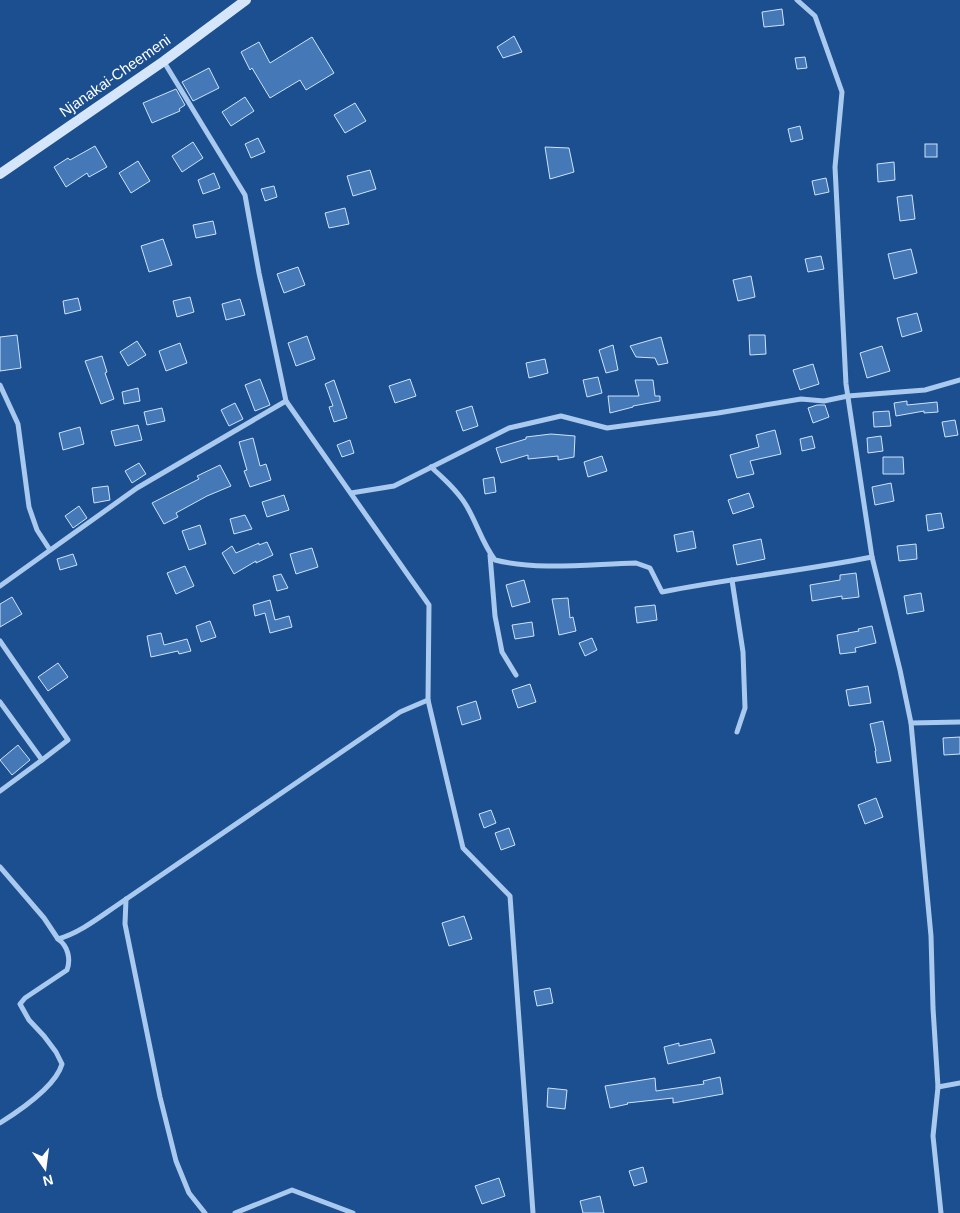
<svg xmlns="http://www.w3.org/2000/svg" width="960" height="1213" viewBox="0 0 960 1213" font-family="Helvetica,sans-serif">
  <rect width="100%" height="100%" fill="#1b4f8f"/>
  <g fill="#4478b7" stroke="#cfe3fa">
    <path d="M782,9L784,25L764,27L762,12Z"/>
    <path d="M514,36L522,52L503,58L497,47Z"/>
    <path d="M312,37L334,73L306,90L300,80L270,98L252,68L250,70L241,52L259,42L270,63Z"/>
    <path d="M805,57L807,68L797,69L795,58Z"/>
    <path d="M209,68L219,88L193,101L182,82Z"/>
    <path d="M176,89L185,105L179,109L180,111L152,123L143,103Z"/>
    <path d="M245,97L254,111L231,126L222,112Z"/>
    <path d="M355,103L366,121L345,133L334,115Z"/>
    <path d="M800,126L803,139L791,142L788,129Z"/>
    <path d="M258,138L265,152L251,158L245,144Z"/>
    <path d="M193,142L203,158L182,172L172,156Z"/>
    <rect x="925" y="144" width="12" height="13"/>
    <path d="M95,146L107,167L89,177L87,173L66,187L54,167L68,158L70,160Z"/>
    <path d="M545,147L569,148L574,172L550,179Z"/>
    <path d="M138,161L150,181L131,193L119,173Z"/>
    <path d="M894,162L895,180L878,182L877,164Z"/>
    <path d="M370,170L376,189L353,196L347,176Z"/>
    <path d="M214,173L220,188L203,194L198,180Z"/>
    <path d="M826,178L829,192L815,195L812,181Z"/>
    <path d="M274,186L277,197L265,201L261,189Z"/>
    <path d="M912,195L915,219L900,221L897,197Z"/>
    <path d="M345,208L349,224L329,228L325,213Z"/>
    <path d="M213,221L216,234L196,238L193,225Z"/>
    <path d="M163,239L172,265L149,272L141,246Z"/>
    <path d="M911,249L917,273L894,279L888,254Z"/>
    <path d="M821,256L824,269L808,272L805,259Z"/>
    <path d="M298,267L305,285L284,293L277,274Z"/>
    <path d="M751,276L755,297L738,301L733,280Z"/>
    <path d="M190,297L194,312L177,317L173,301Z"/>
    <path d="M78,298L81,310L65,314L63,301Z"/>
    <path d="M240,299L245,315L226,320L222,304Z"/>
    <path d="M917,313L922,331L902,337L897,318Z"/>
    <path d="M17,335L21,368L0,371V337Z"/>
    <path d="M749,335H765L766,354L750,355Z"/>
    <path d="M307,336L315,359L296,366L288,343Z"/>
    <path d="M661,337L668,363L658,365L655,358L636,357L630,346Z"/>
    <path d="M137,341L146,355L128,366L120,352Z"/>
    <path d="M180,343L187,363L166,371L159,351Z"/>
    <path d="M613,345L618,370L606,373L599,350Z"/>
    <path d="M882,346L890,371L867,378L860,353Z"/>
    <path d="M102,356L107,372L105,373L114,399L101,404L85,361Z"/>
    <path d="M545,359L548,373L529,378L526,363Z"/>
    <path d="M813,364L819,384L800,390L793,370Z"/>
    <path d="M598,377L602,393L587,397L583,380Z"/>
    <path d="M260,379L270,405L255,411L245,385Z"/>
    <path d="M410,379L416,396L395,403L389,386Z"/>
    <path d="M334,380L347,418L334,422L329,407L333,406L325,384Z"/>
    <path d="M635,380H653L655,396H660V401L633,406V407L610,413L608,396H639Z"/>
    <path d="M138,388L140,401L124,404L122,392Z"/>
    <path d="M907,401V405L937,402L938,412L924,413V411L896,416L894,403Z"/>
    <path d="M235,403L243,419L229,426L221,410Z"/>
    <path d="M817,405H825L829,417L813,423L808,408Z"/>
    <path d="M472,406L478,426L463,431L456,411Z"/>
    <path d="M162,408L165,421L147,425L144,412Z"/>
    <path d="M889,411L891,426L874,427L873,412Z"/>
    <path d="M955,420L958,435L945,437L942,422Z"/>
    <path d="M138,425L142,440L115,446L111,431Z"/>
    <path d="M80,427L84,444L63,450L59,433Z"/>
    <path d="M775,430L781,454L750,461L754,474L737,478L730,455L759,447L756,435Z"/>
    <path d="M551,434L575,436L574,457L558,460V456L528,459V455L501,463L496,448L526,439V437Z"/>
    <path d="M812,436L815,448L802,451L800,439Z"/>
    <path d="M881,436L883,451L868,453L867,438Z"/>
    <path d="M253,438L260,466L266,464L271,480L250,487L244,471L247,470L239,442Z"/>
    <path d="M350,440L354,453L342,457L337,445Z"/>
    <path d="M602,456L607,471L588,477L584,462Z"/>
    <path d="M883,457H903L904,474H883Z"/>
    <path d="M139,463L146,474L132,483L125,471Z"/>
    <path d="M220,465L231,486L207,496L176,513L178,517L164,524L152,503L199,479L197,476Z"/>
    <path d="M494,477L496,492L485,494L483,479Z"/>
    <path d="M891,483L894,501L875,505L872,487Z"/>
    <path d="M108,486L110,500L94,503L92,488Z"/>
    <path d="M749,493L754,507L733,514L728,500Z"/>
    <path d="M284,495L289,510L267,517L262,502Z"/>
    <path d="M79,506L87,518L73,528L65,516Z"/>
    <path d="M941,513L944,528L928,531L926,515Z"/>
    <path d="M245,515L252,529L234,534L230,519Z"/>
    <path d="M200,525L206,544L189,550L182,531Z"/>
    <path d="M693,531L696,548L677,552L674,535Z"/>
    <path d="M761,539L765,559L737,565L733,545Z"/>
    <path d="M267,542L273,555L256,563V561L234,574L222,553L232,546L236,553L259,543V545Z"/>
    <path d="M916,544L917,559L899,561L897,546Z"/>
    <path d="M312,548L318,567L296,574L290,554Z"/>
    <path d="M73,554L77,565L60,570L57,559Z"/>
    <path d="M185,566L194,586L176,594L167,573Z"/>
    <path d="M856,573L859,597L842,599V596L812,601L810,585L840,580V575Z"/>
    <path d="M281,574L288,588L277,591L273,576Z"/>
    <path d="M524,580L530,602L512,607L506,585Z"/>
    <path d="M921,593L924,611L907,614L904,596Z"/>
    <path d="M12,597L22,614L0,627V604Z"/>
    <path d="M568,598L570,618L573,617L576,631L559,635L552,599Z"/>
    <path d="M270,600L275,620L289,616L292,627L270,633L265,613L255,616L253,605Z"/>
    <path d="M655,605L657,620L637,623L635,607Z"/>
    <path d="M210,621L216,637L201,642L196,626Z"/>
    <path d="M532,622L534,636L515,639L512,625Z"/>
    <path d="M872,626L876,643L855,648L856,652L840,654L837,635L859,631L858,629Z"/>
    <path d="M161,633L164,645L187,639L191,651L179,654L178,651L151,657L147,636Z"/>
    <path d="M592,638L597,650L585,656L579,643Z"/>
    <path d="M58,663L68,677L48,691L38,677Z"/>
    <path d="M530,684L536,702L518,708L512,690Z"/>
    <path d="M868,686L871,703L849,706L846,690Z"/>
    <path d="M476,701L481,719L462,725L457,707Z"/>
    <path d="M883,721L891,761L877,763L875,751H876L870,724Z"/>
    <path d="M960,737V754L944,755L943,738Z"/>
    <path d="M18,745L30,760L12,775L0,760Z"/>
    <path d="M876,798L883,817L865,824L858,805Z"/>
    <path d="M491,810L496,823L484,828L479,814Z"/>
    <path d="M509,828L515,845L501,850L495,833Z"/>
    <path d="M464,916L472,939L449,946L442,923Z"/>
    <path d="M550,988L553,1003L537,1006L534,991Z"/>
    <path d="M711,1039L715,1053L668,1064L664,1047L679,1043V1046Z"/>
    <path d="M720,1077L723,1094L673,1103V1098L627,1103L628,1104L610,1108L605,1086L655,1078L656,1091L704,1084L703,1081Z"/>
    <path d="M548,1088L567,1090L565,1109L547,1107Z"/>
    <path d="M643,1167L647,1182L634,1186L629,1171Z"/>
    <path d="M499,1178L505,1196L482,1204L475,1186Z"/>
    <path d="M600,1196L604,1213H583L580,1201Z"/>
  </g>
  <g fill="none" stroke-linecap="round" stroke-linejoin="round">
    <g stroke="#a9c9ee" stroke-width="5">
      <path d="M797,0L815,16L842,92L835,167L846,384L872,557L900,670L911,723L931,936L933,1008L938,1087L933,1136L941,1213"/>
      <path d="M164,62L245,195L259,273L286,401L429,605L428,700L463,848L510,896L533,1213"/>
      <path d="M0,385L18,424L29,507L37,530L50,550"/>
      <path d="M431,467C443,478 457,490 466,505C477,523 482,543 495,560C539,571 590,564 636,563L650,568L662,592C732,578 802,571 872,557"/>
      <path d="M351,493L394,486L509,428L561,416L607,428L718,413L801,399L824,401L848,396L925,390L960,380"/>
      <path d="M490,555L495,616L502,652L516,675"/>
      <path d="M732,580L743,652L745,708L737,732"/>
      <path d="M0,586L137,488L286,401"/>
      <path d="M0,641L68,740L42,760L0,702"/>
      <path d="M911,723L960,722"/>
      <path d="M0,791L42,760"/>
      <path d="M0,867L44,918L58,939C79,933 97,919 116,906L400,712L428,700"/>
      <path d="M126,899L125,924L160,1097L176,1161L189,1193L205,1213"/>
      <path d="M938,1087L960,1083"/>
      <path d="M0,1123C19,1111 56,1086 62,1064L56,1052L44,1036L29,1020L20,1004L25,998L67,970C71,959 68,946 58,939"/>
      <path d="M235,1213L292,1190L353,1213"/>
    </g>
    <path stroke="#d6e6fa" stroke-width="10" d="M0,174L164,61L246,0"/>
  </g>
  <g text-anchor="middle" stroke-width="4" stroke-linejoin="round" paint-order="stroke">
    <g font-size="15" fill="#fff" stroke="#1b4f8f">
      <text transform="translate(115 76) rotate(-35)" y="5">Njanakai-Cheemeni</text>
    </g>
  </g>
  <g transform="translate(45 1168) rotate(166)" stroke="#1b4f8f" stroke-width="4" paint-order="stroke">
  <path d="M0-4L9 19L0 12L-9 19Z" fill="#ffffff"/>
  <text y="-8" font-size="14" font-weight="bold" text-anchor="middle" fill="#ffffff">N</text>
  </g>
</svg>
